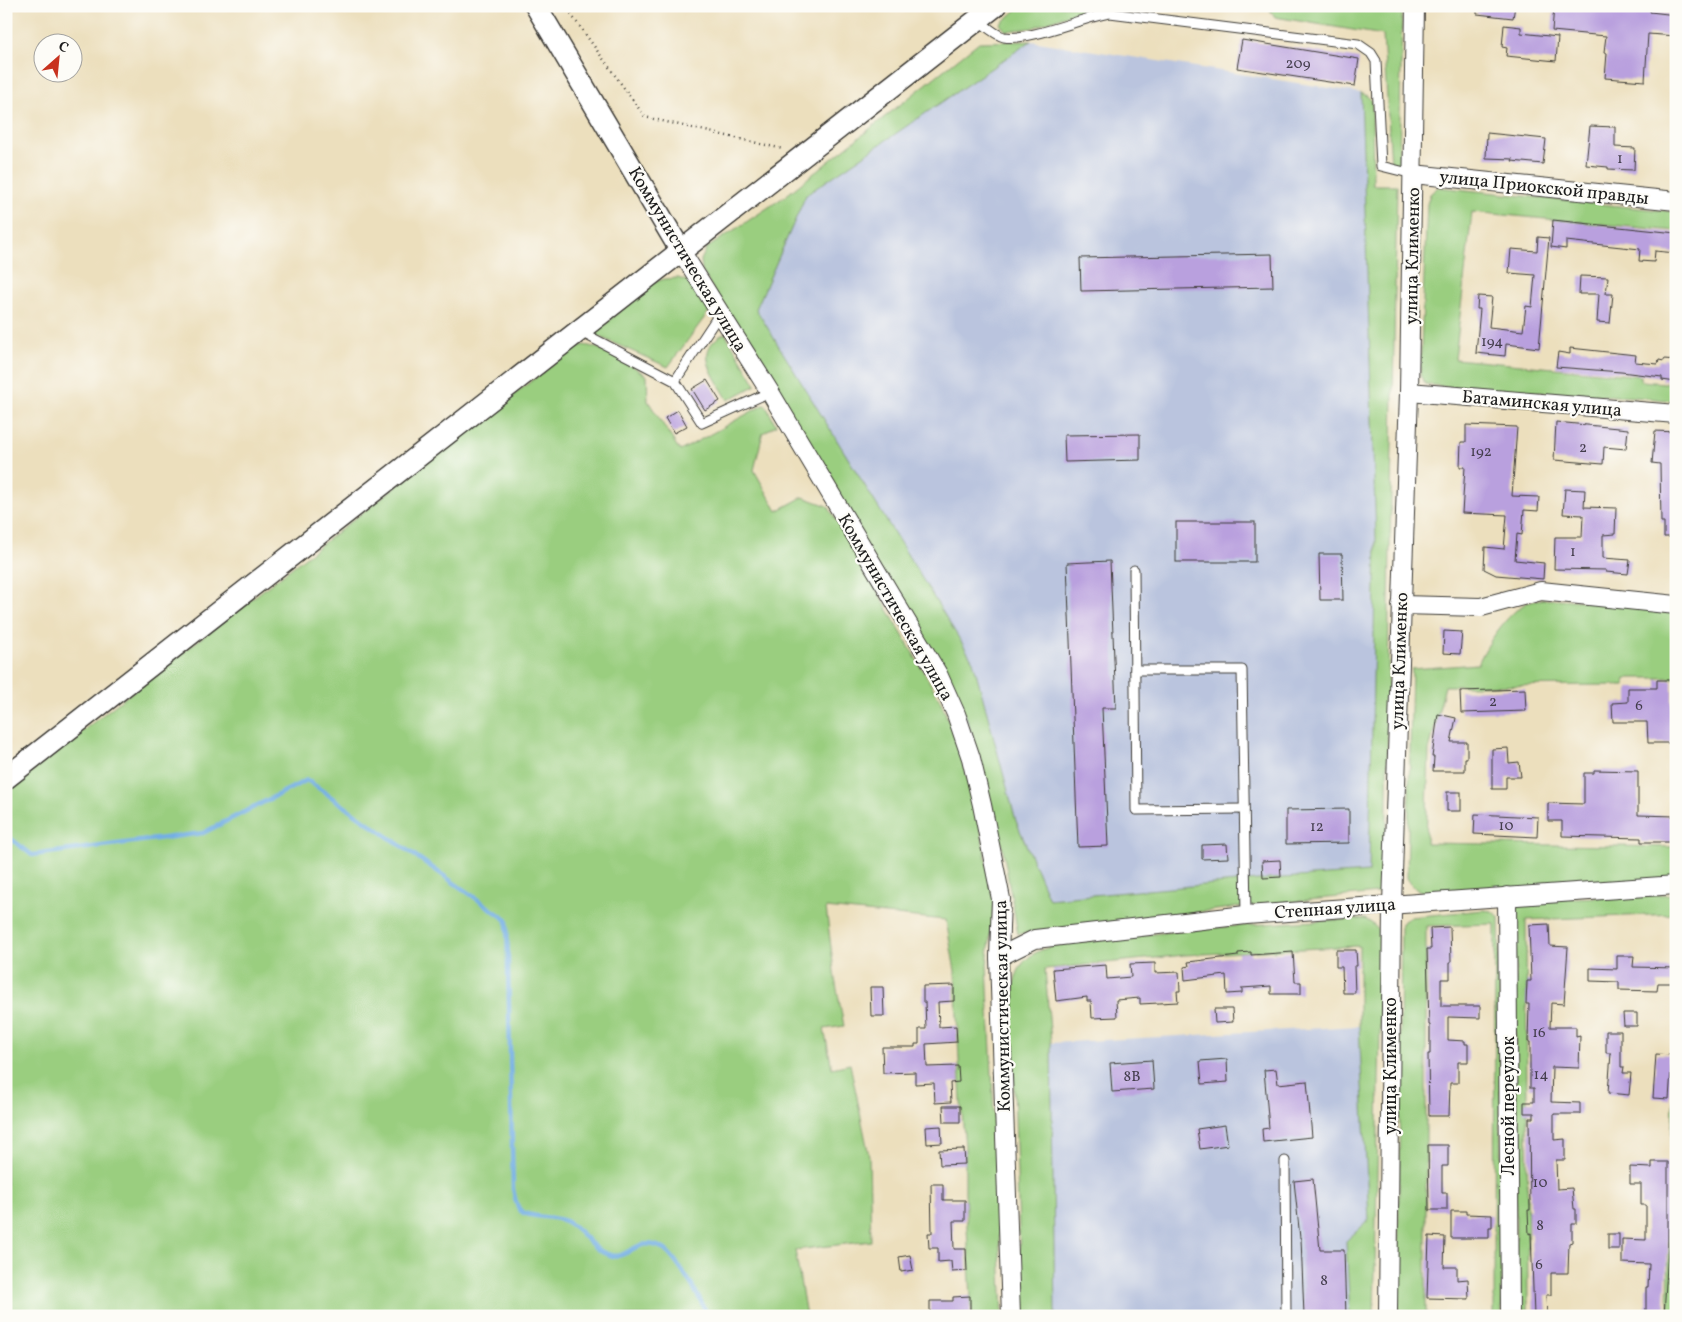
<svg xmlns="http://www.w3.org/2000/svg" width="1682" height="1322" viewBox="0 0 1682 1322" font-family="Vollkorn,serif">
  <rect width="100%" height="100%" fill="#fdfcf7"/>
  <filter id="ink" filterUnits="userSpaceOnUse"><feTurbulence type="fractalNoise" baseFrequency=".02" numOctaves="2"/><feDisplacementMap in="SourceGraphic" scale="10" xChannelSelector="R" yChannelSelector="G"/><feConvolveMatrix kernelMatrix="1 2 1 2 8 2 1 2 1" color-interpolation-filters="sRGB"/></filter>
  <filter id="wash" filterUnits="userSpaceOnUse"><feTurbulence type="fractalNoise" baseFrequency=".0096" numOctaves="4" result="noise"/><feDisplacementMap in="SourceGraphic" scale="20" xChannelSelector="R" yChannelSelector="G"/><feGaussianBlur stdDeviation="1.12" result="paint"/><feColorMatrix in="noise" values="0 0 0 0 0 0 0 0 0 0 0 0 0 0 0 0 0 1.4 0 .05"/><feComposite in="paint" operator="in"/></filter>
  <g filter="url(#wash)">
    <rect width="100%" height="100%" fill="#ecdfbd"/>
    <g fill="#bac4de">
      <path d="M1031,41L1361,93L1376,538L1369,872L1269,879L1049,899L1016,821L756,309L806,195Z"/>
      <path d="M1359,1026L1369,1220L1346,1241L1350,1316H1055L1051,1043Z"/>
    </g>
    <g fill="#9ace7f" stroke="#5b754e">
      <path d="M1021,6H1092L1032,28L1006,31L1000,24Z"/>
      <path d="M1270,6H1400L1402,15L1399,164H1391L1383,35L1275,17L1270,10Z"/>
      <path d="M1031,41L806,195L756,309L973,661L1016,821L1049,899L1269,879L1369,872L1376,538L1361,93L1367,96L1372,101L1373,185H1397L1389,600L1386,892L1232,908L1018,934L1003,850L981,762L966,716L702,271L701,260L707,248L784,197L979,42Z"/>
      <path d="M1438,187L1676,212V231L1472,212L1455,359L1641,376V381L1676,384V401L1635,397L1455,388L1425,384L1420,375L1427,204L1430,194Z"/>
      <path d="M678,278L690,282L710,310L668,367L593,334L653,282L665,279Z"/>
      <path d="M725,333L756,385L728,400C715,376 691,351 725,333Z"/>
      <path d="M584,345C607,348 628,363 647,376L648,401L680,451L765,404L776,425L763,433L754,470L777,511L803,497L828,506L940,700L955,737L979,820L994,903L987,965L1003,1316H972L965,1193V1146L961,1103L955,971L946,920L826,908L835,979L844,1026L824,1029L832,1068L850,1064L869,1156L871,1241L795,1250L806,1316H6V792L109,710L575,347Z"/>
      <path d="M1558,599L1676,608V678H1626L1625,685L1445,686L1429,750L1426,843L1676,847V880L1428,894C1418,891 1412,887 1407,878L1412,669L1478,664C1486,645 1512,605 1534,600C1541,599 1550,600 1558,599Z"/>
      <path d="M1676,894V914L1526,920L1528,1316H1516L1515,907L1524,900Z"/>
      <path d="M1483,910L1492,911L1499,917L1502,1316H1494L1495,924L1426,926V1316H1398L1401,926L1404,921L1410,917Z"/>
      <path d="M1365,919C1374,924 1378,928 1382,938L1374,1316H1350L1346,1241L1369,1220L1359,1026V946L1185,955L1045,969L1051,1043L1055,1316H1022L1011,1001C1014,984 1016,965 1032,955C1054,941 1085,942 1110,939C1195,928 1280,922 1365,919Z"/>
      <path d="M1676,1049V1316H1668L1671,1145Z"/>
    </g>
    <g fill="none" stroke-linecap="round" stroke-linejoin="round">
      <path stroke="#73afe4" stroke-width="4.5" d="M6,835L32,855L203,833L307,780L507,920L513,1189C515,1196 515,1206 521,1211C529,1218 553,1216 565,1221C583,1229 590,1250 610,1255C623,1259 630,1248 642,1245C649,1243 657,1245 664,1249C676,1257 703,1301 707,1316"/>
    </g>
    <g id="blocks">
      <g fill="#b9a0de">
        <path d="M1477,6H1515L1513,18L1477,14Z"/>
        <path d="M1554,6H1624L1651,8L1650,12L1676,15V36L1648,34L1645,81L1605,78L1607,53L1604,52L1606,36L1552,31Z"/>
        <path d="M1504,25L1521,27V33L1558,37L1556,61L1506,56L1507,48L1502,47Z"/>
        <path d="M1242,40L1359,59L1355,86L1237,68Z"/>
        <path d="M1590,126L1615,127V147L1635,148L1634,170L1608,169V167L1586,165Z"/>
        <path d="M1487,133L1546,139L1543,164L1512,161L1513,159L1486,158Z"/>
        <path d="M1553,220L1676,233V253L1655,251L1654,262L1639,261L1640,249L1566,241V249L1551,247Z"/>
        <path d="M1538,237L1549,238L1539,348L1506,344L1505,356L1476,353L1480,309H1477L1478,296L1492,297L1489,327L1523,331L1526,306L1532,307L1535,275L1509,273L1511,249L1537,251Z"/>
        <path d="M1272,254L1273,287L1081,291L1080,258Z"/>
        <path d="M1580,276L1608,277L1606,294H1613L1610,323L1597,322L1599,294H1579Z"/>
        <path d="M1570,348L1636,355L1635,362L1658,364L1659,360L1664,361V359L1676,360V382L1662,380V377L1621,372L1556,367L1558,352L1570,354Z"/>
        <path d="M707,380L720,401L705,410L692,389Z"/>
        <path d="M678,410L687,426L674,433L665,418Z"/>
        <path d="M1556,422L1628,429L1626,449L1604,447L1603,464L1554,460Z"/>
        <path d="M1466,425L1517,427L1512,496L1539,497L1538,511L1524,510L1522,535L1517,534L1515,560L1544,563L1543,579L1496,575L1484,569L1485,547L1504,549L1507,515L1462,513L1465,467H1460L1461,442H1466Z"/>
        <path d="M1655,431L1676,432V537H1664V522H1661L1660,464L1652,463Z"/>
        <path d="M1140,434V460L1065,462L1064,435Z"/>
        <path d="M1565,489L1585,490L1584,507L1616,508L1615,534L1603,535V558L1630,560L1628,574L1606,572V570L1554,569L1555,537H1582L1583,515L1563,514Z"/>
        <rect x="1176" y="522" width="79" height="40"/>
        <path d="M1319,554H1342L1343,600H1320Z"/>
        <path d="M1110,561L1116,708H1102L1108,846L1078,847L1067,563Z"/>
        <path d="M1444,631L1462,632L1460,654L1443,653Z"/>
        <path d="M1657,680H1672V743H1648L1647,722H1613L1612,703L1628,702V688H1657Z"/>
        <path d="M1525,689L1526,711L1461,713L1460,691Z"/>
        <path d="M1438,714L1456,718L1451,742H1467V758H1465V771H1433L1434,757H1432Z"/>
        <path d="M1508,748L1509,763L1519,762L1521,777H1506V789H1492V749Z"/>
        <path d="M1594,770L1638,771V815L1676,816V842H1641V838L1562,836V821H1548V803L1584,804V773H1594Z"/>
        <rect x="1447" y="792" width="14" height="19"/>
        <path d="M1349,809V843L1286,844V810Z"/>
        <path d="M1475,814L1538,817L1537,837L1474,834Z"/>
        <path d="M1227,844L1228,858L1202,859V845Z"/>
        <path d="M1280,860L1281,877L1263,878L1262,861Z"/>
        <path d="M1549,924L1550,946L1568,947L1564,1004L1551,1003L1550,1027H1576V1037L1580,1036L1579,1068L1552,1067L1551,1102L1580,1103V1114H1554V1140L1565,1139V1160H1556L1557,1189L1572,1188L1574,1209H1576V1224H1572V1242L1569,1243L1568,1273H1551V1295H1546L1547,1316H1534L1531,1233L1529,1234L1528,1210H1530L1529,1118H1534V1113H1524V1102H1534V1088H1530V1042H1528L1529,1004H1526L1527,981H1531L1529,925Z"/>
        <path d="M1450,927L1451,962H1450V979H1441V1006H1480V1018L1448,1017V1040L1465,1041V1044H1468V1062H1458V1083H1450L1449,1116H1429L1428,1054H1430V1025H1429L1427,949H1431L1430,928Z"/>
        <path d="M1336,950H1356L1357,966H1354L1355,993H1343L1342,967H1336Z"/>
        <path d="M1251,952V955L1293,952L1295,982H1301V994H1271V986L1242,988V993L1227,994L1226,975L1185,980L1184,967L1189,966L1188,962L1238,956V953Z"/>
        <path d="M1617,956H1634L1633,967L1676,968V983H1658L1657,991L1619,990V982L1590,981V968L1617,969Z"/>
        <path d="M1155,963V973L1179,972L1180,991H1177L1178,1002L1140,1004V998L1116,1000L1117,1017L1092,1018L1091,1001H1087V997L1056,1001L1053,969L1106,965L1107,979L1131,977L1130,964Z"/>
        <path d="M954,985V1001L938,1002L939,1027L956,1026L957,1042L926,1044L927,1067L958,1066L959,1082L950,1083L951,1102L935,1103L934,1083L915,1084V1072L883,1073L882,1047H915V1044H919V1029H926L925,1002H923V986Z"/>
        <path d="M870,987H883L884,1016H871Z"/>
        <path d="M1214,1009H1232L1233,1022L1215,1023Z"/>
        <path d="M1623,1013H1637V1026H1624Z"/>
        <path d="M1606,1031H1621V1067H1624L1623,1073H1631L1629,1095L1608,1093L1611,1053H1606Z"/>
        <path d="M1656,1054L1672,1055L1669,1099L1653,1098Z"/>
        <path d="M1227,1059L1228,1082L1202,1084L1200,1061Z"/>
        <path d="M1152,1060L1154,1089L1112,1092L1110,1063Z"/>
        <path d="M1276,1069L1278,1084L1307,1081L1312,1137L1263,1142L1262,1129L1269,1128L1264,1070Z"/>
        <path d="M943,1106H960V1122H944Z"/>
        <path d="M1225,1125L1228,1145L1200,1149L1197,1129Z"/>
        <path d="M941,1126L942,1143L927,1144L926,1127Z"/>
        <path d="M1428,1145H1448V1166H1442V1193H1447V1210H1429Z"/>
        <path d="M964,1149L965,1164L940,1165L939,1150Z"/>
        <path d="M1652,1162H1668V1248L1664,1316H1646V1287H1648L1649,1264L1622,1263V1239L1646,1240V1205H1641V1184H1630V1167L1652,1168Z"/>
        <path d="M1313,1179L1320,1250H1344L1346,1316H1304L1301,1238H1300L1294,1181Z"/>
        <path d="M931,1184H943V1200H965V1221H953L954,1249H966L967,1271L952,1272L951,1261L938,1262V1248H929L928,1233H932Z"/>
        <path d="M1451,1211H1466V1214L1492,1215V1227H1489V1238H1451Z"/>
        <rect x="1608" y="1234" width="11" height="15"/>
        <path d="M1429,1236L1445,1237L1444,1267H1457V1280L1468,1279L1469,1299L1427,1298Z"/>
        <path d="M910,1255L913,1270L901,1272L899,1257Z"/>
        <path d="M970,1296V1316H953V1314H930V1301H953V1297Z"/>
      </g>
    </g>
  </g>
  <g filter="url(#ink)">
    <use href="#blocks" fill-opacity="0" stroke="#3b3934" stroke-width="1"/>
    <g fill="none" stroke-linecap="round" stroke-linejoin="round">
      <defs>
        <g id="service">
          <path d="M978,20C985,25 995,35 1004,37C1030,41 1080,18 1110,13L1358,44L1371,53L1376,61L1381,166L1413,174"/>
          <path d="M579,331L675,381L702,423L770,392"/>
          <path d="M675,381L720,313"/>
          <path d="M1134,570L1136,810L1244,809"/>
          <path d="M1135,670H1242L1246,915"/>
          <path d="M1285,1161L1286,1316"/>
        </g>
        <g id="minor">
          <path d="M1413,174L1676,201"/>
          <path d="M681,251L770,392L938,674L956,714L971,758L982,805L1001,899L999,957L1011,1316"/>
          <path d="M1409,392L1676,414"/>
          <path d="M1401,605L1481,607L1541,591L1676,605"/>
          <path d="M1507,896L1510,1316"/>
          <path d="M999,957L1035,939L1246,915L1676,885"/>
          <path d="M1388,1316L1392,904L1409,392L1415,6"/>
        </g>
        <g id="tertiary">
          <path d="M536,6L681,251"/>
          <path d="M6,778L995,6"/>
        </g>
      </defs>
      <use href="#service" stroke="#3b3934" stroke-width="11"/>
      <use href="#minor" stroke="#3b3934" stroke-width="20"/>
      <use href="#tertiary" stroke="#3b3934" stroke-width="24"/>
      <path stroke="#3b3934" stroke-width="2.5" stroke-dasharray="1 4" stroke-linecap="butt" d="M565,6L645,117L783,149"/>
      <use href="#service" stroke="#fff" stroke-width="9"/>
      <use href="#minor" stroke="#fff" stroke-width="18"/>
      <use href="#tertiary" stroke="#fff" stroke-width="21"/>
    </g>
  </g>
  <g text-anchor="middle" stroke-width="4.5" stroke-linejoin="round" paint-order="stroke">
    <g font-size="15" fill="#433d4c">
      <text x="1298" y="68">209</text>
      <text x="1620" y="163">1</text>
      <text x="1492" y="346">194</text>
      <text x="1583" y="452">2</text>
      <text x="1481" y="456">192</text>
      <text x="1573" y="556">1</text>
      <text x="1493" y="706">2</text>
      <text x="1639" y="710">6</text>
      <text x="1506" y="830">10</text>
      <text x="1317" y="831">12</text>
      <text x="1539" y="1037">16</text>
      <text x="1541" y="1079">14</text>
      <text x="1132" y="1081">8В</text>
      <text x="1540" y="1187">10</text>
      <text x="1540" y="1230">8</text>
      <text x="1539" y="1269">6</text>
      <text x="1324" y="1285">8</text>
    </g>
    <g font-size="18" fill="#1c1c1c" stroke="#fdfcf7">
      <text transform="translate(1544 187) rotate(6)" y="6">улица Приокской правды</text>
      <text transform="translate(1412 256) rotate(-89)" y="6">улица Клименко</text>
      <text transform="translate(688 259) rotate(59)" y="6">Коммунистическая улица</text>
      <text transform="translate(1542 403) rotate(5)" y="6">Батаминская улица</text>
      <text transform="translate(896 607) rotate(60)" y="6">Коммунистическая улица</text>
      <text transform="translate(1399 661) rotate(-88)" y="6">улица Клименко</text>
      <text transform="translate(1335 908) rotate(-4)" y="6">Степная улица</text>
      <text transform="translate(1002 1006) rotate(-91)" y="6">Коммунистическая улица</text>
      <text transform="translate(1390 1066) rotate(-90)" y="6">улица Клименко</text>
      <text transform="translate(1508 1106) rotate(-90)" y="6">Лесной переулок</text>
    </g>
  </g>
  <rect width="1682" height="1322" fill="none" stroke="#fdfcf7" stroke-width="25"/>
  <g transform="translate(58 58) rotate(27)"><circle r="24" fill="#fdfcf7" stroke="#a3a29f"/>
  <path d="M0-4L9 19L0 12L-9 19Z" fill="#c8321e"/>
  <text y="-8" font-size="14" font-weight="bold" text-anchor="middle" fill="#1c1c1c">С</text>
  </g>
</svg>
